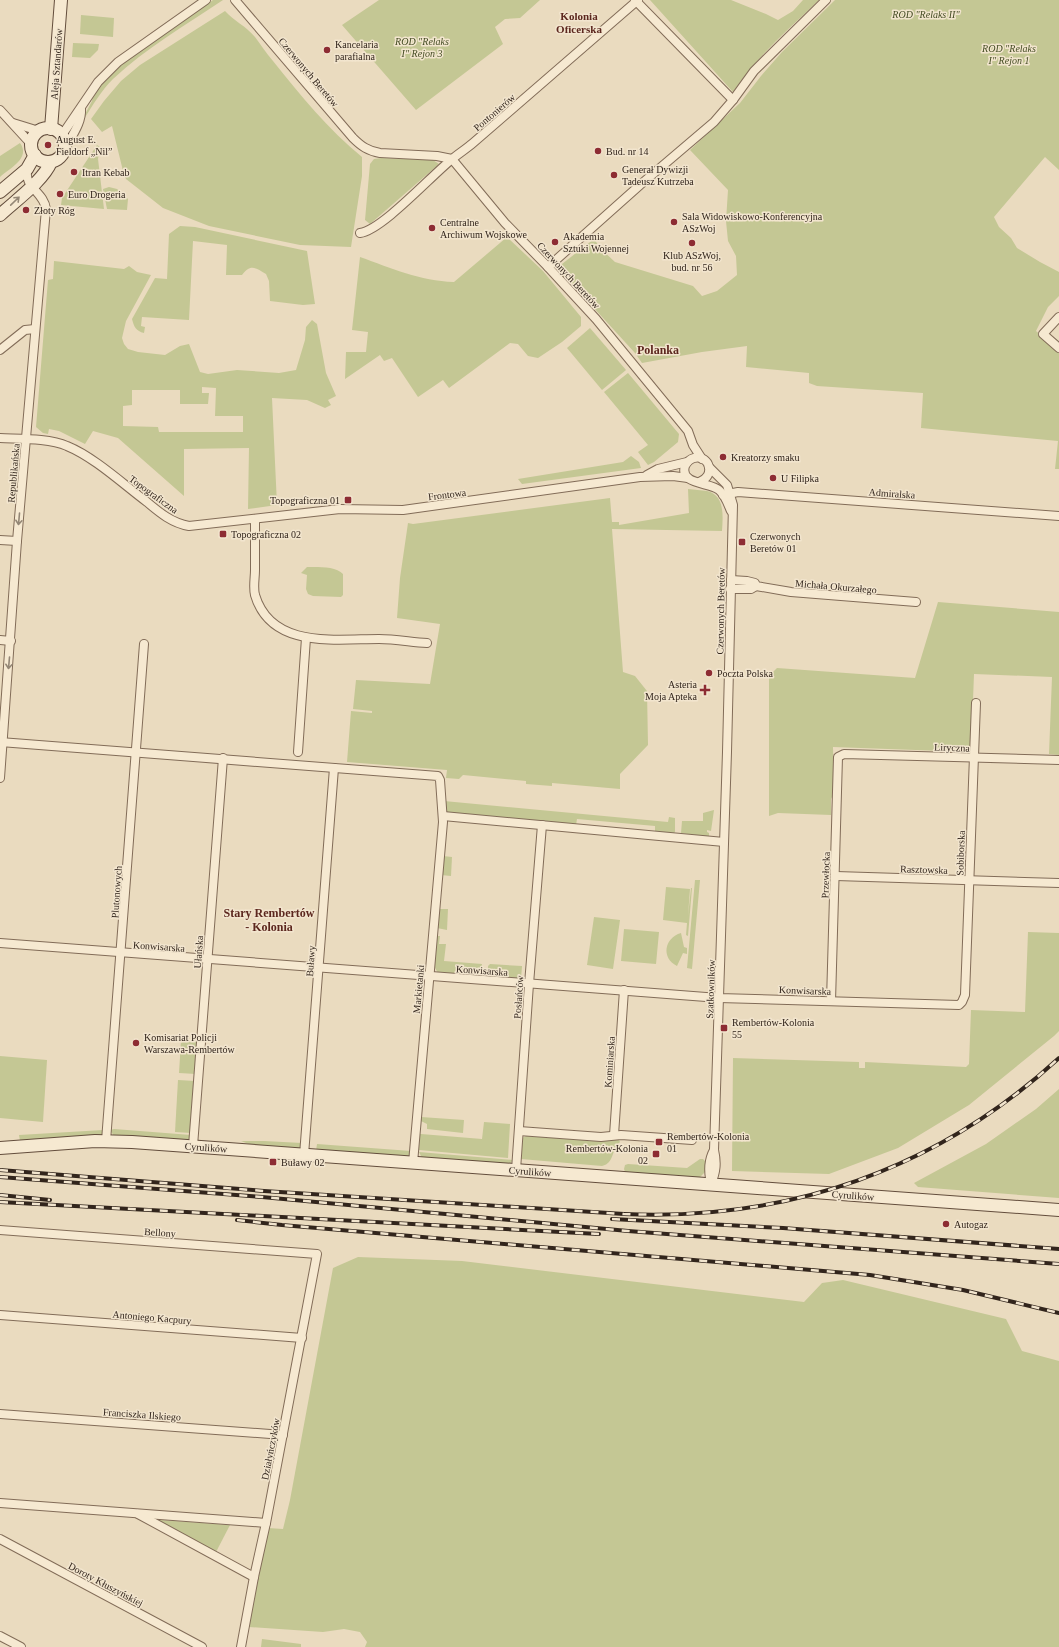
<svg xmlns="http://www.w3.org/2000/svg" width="1059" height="1647" viewBox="0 0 1059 1647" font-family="Georgia,serif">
  <rect width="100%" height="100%" fill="#eadbbf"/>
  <g fill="#c4c794" fill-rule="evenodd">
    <path d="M213,0H223C186,25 146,48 113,79C101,91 93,105 84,119L83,118L92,101L93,95L103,83L124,62Z"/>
    <path d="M379,0H540L520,18L505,19L495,27L503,44L416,110L342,25Z"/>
    <path d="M650,0H731L766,14L778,20L793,11L803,0H819C789,29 756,57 733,92Z"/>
    <path d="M835,0H1059V170L1045,157L994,217L999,227L1011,238L1017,248L1040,262L1059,272V296L1048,307L1036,331L1059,351V469H1055L1058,441L921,428L923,393L817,386L809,383V373L746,367L747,346L702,352L642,363L635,353L561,272L562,264L594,239L601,249L615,262L693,286L702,296L717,291L737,275L736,256L728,241L726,221L728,190L690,150L740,103L761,76L782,52Z"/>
    <path d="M225,11C234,21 246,26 255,37C261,45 266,53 273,61C300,95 329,130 362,157V176L351,247L300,245L209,226L163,208L126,179L124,175L112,126L102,132L91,119L104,101L121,81L140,65Z"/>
    <path d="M81,15L114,18L113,37L80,34Z"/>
    <path d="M73,43L99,44L98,50L90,58L72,57Z"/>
    <path d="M20,143C31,158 10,168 0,177V156Z"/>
    <path d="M97,145L100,147L98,159L104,209L61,205L62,198Z"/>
    <path d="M381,158L433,160L439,164L370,224L365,220L370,164L374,159Z"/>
    <path d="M109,187L117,189L128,199L127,210L107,209L103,189Z"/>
    <path d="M180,226L195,227L307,251L315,304L303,305L270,301L269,281L266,274C255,267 250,264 242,275H226L227,245L193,241L189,320L142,317L141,326L145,327L144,333C136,331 134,327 132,319L155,278L167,279L169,234Z"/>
    <path d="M507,237L543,271L581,317V326L562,342L538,358L528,356L518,344L510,343L449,388L443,380L418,397L392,358L384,361L380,355L345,379L346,352H366L368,332L352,330L360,257C391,268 420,281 454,282Z"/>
    <path d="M54,261L124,269L129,266L137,272L151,275L126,321L122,338L124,344L128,349L138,352L165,355L180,346L189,344L200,372L208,374L237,370L279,373L296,370L305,340L306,327L312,320L317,324L326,373L336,396L328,400L331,405L325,408L307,400L272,398L277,505L248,509L249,448L184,449V496L118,438L93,431L85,444L59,431L49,429L48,434L43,433L36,427L48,280L53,279ZM202,387L216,388L215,416H243V432H159L158,427L123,426V406L132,405V390H180V404H208L209,393H202Z"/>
    <path d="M590,328L626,370L602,390L567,348Z"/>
    <path d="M628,373L679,434L678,442L654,462L648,465L638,452L648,445L604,392Z"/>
    <path d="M631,456L639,462L641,468L522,484L518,479L623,462Z"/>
    <path d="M688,489C694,490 701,490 707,491C725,495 723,516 722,531L612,529L623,672L635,676L647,691L648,745L620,774V789L552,783V786L526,784V781L463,775L459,779L446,778L447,770L347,762L351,711L372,713V711L353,709L356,680L430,684L440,624L397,618L400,578L408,523L413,524L610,498L612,522H619V525L689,513Z"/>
    <path d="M307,567C317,567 336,566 343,574V595L341,597L313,596L308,594L306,589L307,575L301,573Z"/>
    <path d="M938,602L1059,612V755L1049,754L1052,677L974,674L971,752L833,747L834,793L831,799V815L778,813L769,816V676L777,668L915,678Z"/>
    <path d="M444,801L668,822L669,817L675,818V832L673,834L655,832V826L577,819L576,825L446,812Z"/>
    <path d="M714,810L711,831L707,830V832L709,833V837L681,833L682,821H703V813Z"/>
    <path d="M443,856L452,857L451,876L441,875Z"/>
    <path d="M695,880H700L692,969L687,968Z"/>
    <path d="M666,887L690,889L688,916L691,888H692L688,936L686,935L687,923L663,920Z"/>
    <path d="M438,909H448L447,930L437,928Z"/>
    <path d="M594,917L620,920L613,969L587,965Z"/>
    <path d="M624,929L659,932L656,964L621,961Z"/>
    <path d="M1028,932L1059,933V1031L1054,1036L969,1105L898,1148L829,1174L732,1171L733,1058L859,1062V1068H865V1062L966,1067L969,1064L971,1010L1025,1012Z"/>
    <path d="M681,933L684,947L687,948V954L683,953L677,966C661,958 664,938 681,933Z"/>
    <path d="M436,936H440L439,944H446L444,961L482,964L480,976L439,973C430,967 436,946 436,936Z"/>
    <path d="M490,964L522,966L521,979L488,977V966Z"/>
    <path d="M181,1040L195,1041L198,1045L196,1074L179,1073Z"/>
    <path d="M0,1056L47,1060L43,1122L0,1118Z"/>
    <path d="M178,1080L195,1081L191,1133L175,1132Z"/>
    <path d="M1059,1089V1198L918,1187L914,1183L986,1144L1036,1109Z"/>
    <path d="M421,1117L464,1120L463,1133L427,1129V1124L421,1121Z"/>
    <path d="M484,1122L510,1124L508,1158L419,1150L420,1134H421L482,1139Z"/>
    <path d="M114,1129L191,1135L188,1141L114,1136L110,1130Z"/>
    <path d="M103,1130L102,1134L99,1136L20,1141L19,1135Z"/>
    <path d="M528,1135L618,1138L620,1142C611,1149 615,1163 602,1166L521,1159L522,1138Z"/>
    <path d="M241,1141H264L302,1143L299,1149L257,1147Z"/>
    <path d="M317,1144L411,1151L407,1158L316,1151Z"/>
    <path d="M419,1152L513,1160L509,1165L422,1158Z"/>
    <path d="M700,1159H703L706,1162V1171L699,1178L625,1172L624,1169L625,1165L628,1164L687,1168Z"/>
    <path d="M358,1257L462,1261L804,1302L822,1283L843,1280L1006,1319L1022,1351L1059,1361V1647H365L367,1642L360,1632L344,1629L323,1632L249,1627L268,1528L283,1529L290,1500L333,1268Z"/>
    <path d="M160,1520L230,1525L216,1552L160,1521Z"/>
    <path d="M262,1639L301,1644V1647H261Z"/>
  </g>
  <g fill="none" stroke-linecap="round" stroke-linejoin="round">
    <defs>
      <g id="street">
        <path d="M235,0L353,138C361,146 368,151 380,153L437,156L452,159L505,223L548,267L596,319L688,431L693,445L702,459"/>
        <path d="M635,0L733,100"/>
        <path d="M0,110L32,145"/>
        <path d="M13,123L39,131"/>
        <path d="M62,135L98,82L118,62L206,0"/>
        <path d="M65,149C71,137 82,123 81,109"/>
        <path d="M360,233C382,230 431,176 451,160C458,154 466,149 473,143L638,0"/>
        <path d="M548,267L640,185L714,122L733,100L754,71L826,0"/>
        <path d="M1059,317L1043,334L1059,348"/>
        <path d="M0,350L25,330L35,329"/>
        <path d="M0,438C19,439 49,438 67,446C94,457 123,484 147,502C160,513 172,523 189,526L340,509L403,510L640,477L673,476L688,478"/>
        <path d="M709,467L727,485L733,505L727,752L714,1150C717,1163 716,1172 711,1184"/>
        <path d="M647,475L658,469L687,462"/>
        <path d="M699,482C716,477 710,454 694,458C690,459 687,462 685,466C679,485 710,482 719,490C725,495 728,504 731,511"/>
        <path d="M723,495L738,492L1059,516"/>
        <path d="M255,519C255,536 255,553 255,570C255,578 253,587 255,595C271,649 335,639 379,639C395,639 411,642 427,643"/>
        <path d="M0,540L17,541"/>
        <path d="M731,580L747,581L755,583L756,586L791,592L916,602"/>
        <path d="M730,589H751L756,586"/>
        <path d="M0,640L11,641"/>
        <path d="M0,742L438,776L440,780L443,822L413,1163"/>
        <path d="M298,752L306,638"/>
        <path d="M0,778L17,541L46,209C44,192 24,188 27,169"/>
        <path d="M443,816L724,842"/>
        <path d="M836,876L1059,883"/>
        <path d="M0,943L719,998L959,1005L962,1002L965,995L976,703"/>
        <path d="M831,1001L838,757L844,754L1059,760"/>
        <path d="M519,1131L601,1137L621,1135L692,1140"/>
        <path d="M614,1135L624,990"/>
        <path d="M106,1141L144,644"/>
        <path d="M193,1146L223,758"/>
        <path d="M304,1155L334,768"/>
        <path d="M516,1170L529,984L542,825"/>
        <path d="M711,1183C708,1171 708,1161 714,1150"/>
        <path d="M0,1230L317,1254L266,1523L254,1577L241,1647"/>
        <path d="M0,1315L302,1338"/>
        <path d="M0,1414L283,1435"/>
        <path d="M0,1503L266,1523"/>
        <path d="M138,1514L254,1577"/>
        <path d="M0,1539L202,1647"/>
        <path d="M0,1636L21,1647"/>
      </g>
      <g id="secondary">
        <circle cx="48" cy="145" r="17"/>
        <path d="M51,129L61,0"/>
        <path d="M0,192L27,169L35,155"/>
        <path d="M0,215C15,201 43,181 51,162"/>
        <path d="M0,1148L95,1141L132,1142L1059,1210"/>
      </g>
    </defs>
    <use href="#street" stroke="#826c58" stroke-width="10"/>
    <use href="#secondary" stroke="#634d3c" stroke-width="14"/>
    <use href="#street" stroke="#f6e9d1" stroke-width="8"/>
    <use href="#secondary" stroke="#f6e9d1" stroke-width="12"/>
    <defs>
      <g id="rail">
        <path d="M0,1170L264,1191L624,1214C788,1221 937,1170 1059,1058"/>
        <path d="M0,1177L262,1197L628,1231L1059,1264"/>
        <path d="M0,1195L50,1200"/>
        <path d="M0,1202L599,1234"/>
        <path d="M612,1219L783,1228L1059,1249"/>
        <path d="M237,1220L282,1225L870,1275L963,1290L1059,1313"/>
      </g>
    </defs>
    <use href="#rail" stroke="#32251c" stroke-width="4"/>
    <use href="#rail" stroke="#f2e5ce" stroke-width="2.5" stroke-dasharray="8" stroke-linecap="butt"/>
  </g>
  <defs><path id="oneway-shaft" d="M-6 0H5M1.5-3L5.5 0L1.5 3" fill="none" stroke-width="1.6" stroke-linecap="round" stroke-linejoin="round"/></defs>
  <g stroke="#948776">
    <use href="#oneway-shaft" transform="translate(15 201) rotate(-44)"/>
    <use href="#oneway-shaft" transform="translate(19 519) rotate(95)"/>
    <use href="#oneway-shaft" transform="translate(9 663) rotate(95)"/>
  </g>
  <g fill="#8d2c33" stroke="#f2e5ce" stroke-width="1.5">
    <circle cx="327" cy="50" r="4"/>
    <circle cx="48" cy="145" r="4"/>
    <circle cx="598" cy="151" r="4"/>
    <circle cx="74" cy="172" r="4"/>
    <circle cx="614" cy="175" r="4"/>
    <circle cx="60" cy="194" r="4"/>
    <circle cx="26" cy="210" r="4"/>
    <circle cx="674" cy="222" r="4"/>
    <circle cx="432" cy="228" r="4"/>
    <circle cx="555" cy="242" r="4"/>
    <circle cx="692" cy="243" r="4"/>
    <circle cx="723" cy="457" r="4"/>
    <circle cx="773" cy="478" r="4"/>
    <rect x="344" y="496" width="8" height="8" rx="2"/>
    <rect x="219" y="530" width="8" height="8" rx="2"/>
    <rect x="738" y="538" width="8" height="8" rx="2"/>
    <circle cx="709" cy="673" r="4"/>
    <path d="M703 684h4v4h4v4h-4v4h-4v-4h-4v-4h4z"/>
    <rect x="720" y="1024" width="8" height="8" rx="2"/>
    <circle cx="136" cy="1043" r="4"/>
    <rect x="655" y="1138" width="8" height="8" rx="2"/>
    <rect x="652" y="1150" width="8" height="8" rx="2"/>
    <rect x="269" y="1158" width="8" height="8" rx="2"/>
    <circle cx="946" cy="1224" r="4"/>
  </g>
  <g text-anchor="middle" stroke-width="3" stroke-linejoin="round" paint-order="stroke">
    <g font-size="10" font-style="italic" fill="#454d24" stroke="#f2e5ce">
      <text x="926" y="18">ROD "Relaks II"</text>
      <text x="422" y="45">ROD "Relaks<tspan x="422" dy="12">I" Rejon 3</tspan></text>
      <text x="1009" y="52">ROD "Relaks<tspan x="1009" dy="12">I" Rejon 1</tspan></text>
    </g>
    <g font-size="10" fill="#32251c" stroke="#f2e5ce" text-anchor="start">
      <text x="335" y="48">Kancelaria<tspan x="335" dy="12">parafialna</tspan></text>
      <text x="56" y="143">August E.<tspan x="56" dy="12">Fieldorf „Nil”</tspan></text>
      <text x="606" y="155">Bud. nr 14</text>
      <text x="622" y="173">Generał Dywizji<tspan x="622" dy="12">Tadeusz Kutrzeba</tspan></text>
      <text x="82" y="176">Itran Kebab</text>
      <text x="68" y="198">Euro Drogeria</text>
      <text x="34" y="214">Złoty Róg</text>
      <text x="682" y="220">Sala Widowiskowo-Konferencyjna<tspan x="682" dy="12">ASzWoj</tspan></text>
      <text x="440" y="226">Centralne<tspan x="440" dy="12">Archiwum Wojskowe</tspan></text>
      <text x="563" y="240">Akademia<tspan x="563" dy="12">Sztuki Wojennej</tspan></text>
      <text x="692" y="259" text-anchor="middle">Klub ASzWoj,<tspan x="692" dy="12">bud. nr 56</tspan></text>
      <text x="731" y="461">Kreatorzy smaku</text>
      <text x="781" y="482">U Filipka</text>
      <text x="340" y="504" text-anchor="end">Topograficzna 01</text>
      <text x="231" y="538">Topograficzna 02</text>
      <text x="750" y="540">Czerwonych<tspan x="750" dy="12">Beretów 01</tspan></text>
      <text x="717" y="677">Poczta Polska</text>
      <text x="697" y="688" text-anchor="end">Asteria<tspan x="697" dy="12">Moja Apteka</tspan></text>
      <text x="732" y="1026">Rembertów-Kolonia<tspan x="732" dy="12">55</tspan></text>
      <text x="144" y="1041">Komisariat Policji<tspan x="144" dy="12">Warszawa-Rembertów</tspan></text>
      <text x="667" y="1140">Rembertów-Kolonia<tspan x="667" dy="12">01</tspan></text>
      <text x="648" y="1152" text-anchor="end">Rembertów-Kolonia<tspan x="648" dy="12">02</tspan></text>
      <text x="281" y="1166">Buławy 02</text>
      <text x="954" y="1228">Autogaz</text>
    </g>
    <g font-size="10" fill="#32251c" stroke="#f2e5ce">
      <text transform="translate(56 64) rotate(-86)" y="4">Aleja Sztandarów</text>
      <text transform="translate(309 72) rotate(50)" y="4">Czerwonych Beretów</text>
      <text transform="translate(494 112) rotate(-41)" y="4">Pontonierów</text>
      <text transform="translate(569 275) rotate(47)" y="4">Czerwonych Beretów</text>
      <text transform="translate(13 473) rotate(-85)" y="4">Republikańska</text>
      <text transform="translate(892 493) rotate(4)" y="4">Admiralska</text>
      <text transform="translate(154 494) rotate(36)" y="4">Topograficzna</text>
      <text transform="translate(447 494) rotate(-7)" y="4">Frontowa</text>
      <text transform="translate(836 586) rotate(5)" y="4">Michała Okurzałego</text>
      <text transform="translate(720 611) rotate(-89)" y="4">Czerwonych Beretów</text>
      <text transform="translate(952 747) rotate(2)" y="4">Liryczna</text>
      <text transform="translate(960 853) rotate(-88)" y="4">Sobiborska</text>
      <text transform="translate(924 869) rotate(2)" y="4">Rasztowska</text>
      <text transform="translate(825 875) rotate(-88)" y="4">Przewłocka</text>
      <text transform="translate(116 892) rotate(-86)" y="4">Plutonowych</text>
      <text transform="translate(159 946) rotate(4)" y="4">Konwisarska</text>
      <text transform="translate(198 952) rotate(-86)" y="4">Ułańska</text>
      <text transform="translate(310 961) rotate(-86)" y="4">Buławy</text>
      <text transform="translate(482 970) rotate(4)" y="4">Konwisarska</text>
      <text transform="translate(418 989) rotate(-85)" y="4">Markietanki</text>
      <text transform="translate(710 989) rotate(-88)" y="4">Szatkowników</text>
      <text transform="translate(805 990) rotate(2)" y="4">Konwisarska</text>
      <text transform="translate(518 997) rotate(-86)" y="4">Posłańców</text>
      <text transform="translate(609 1062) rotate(-86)" y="4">Kominiarska</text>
      <text transform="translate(206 1147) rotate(4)" y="4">Cyrulików</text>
      <text transform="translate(530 1171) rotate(4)" y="4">Cyrulików</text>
      <text transform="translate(853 1195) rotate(4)" y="4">Cyrulików</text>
      <text transform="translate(160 1232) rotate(4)" y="4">Bellony</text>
      <text transform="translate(152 1317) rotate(5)" y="4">Antoniego Kacpury</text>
      <text transform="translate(142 1414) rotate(4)" y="4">Franciszka Ilskiego</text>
      <text transform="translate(270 1449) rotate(-79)" y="4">Działyńczyków</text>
      <text transform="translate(106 1584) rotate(28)" y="4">Doroty Kłuszyńskiej</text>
    </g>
    <g font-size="11" font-weight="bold" fill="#5c271e" stroke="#f2e5ce">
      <text x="579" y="20">Kolonia<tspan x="579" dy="13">Oficerska</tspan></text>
    </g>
    <g font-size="12" font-weight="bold" fill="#5c271e" stroke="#f2e5ce">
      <text x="658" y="354">Polanka</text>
      <text x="269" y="917">Stary Rembertów<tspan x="269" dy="14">- Kolonia</tspan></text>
    </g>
  </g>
</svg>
